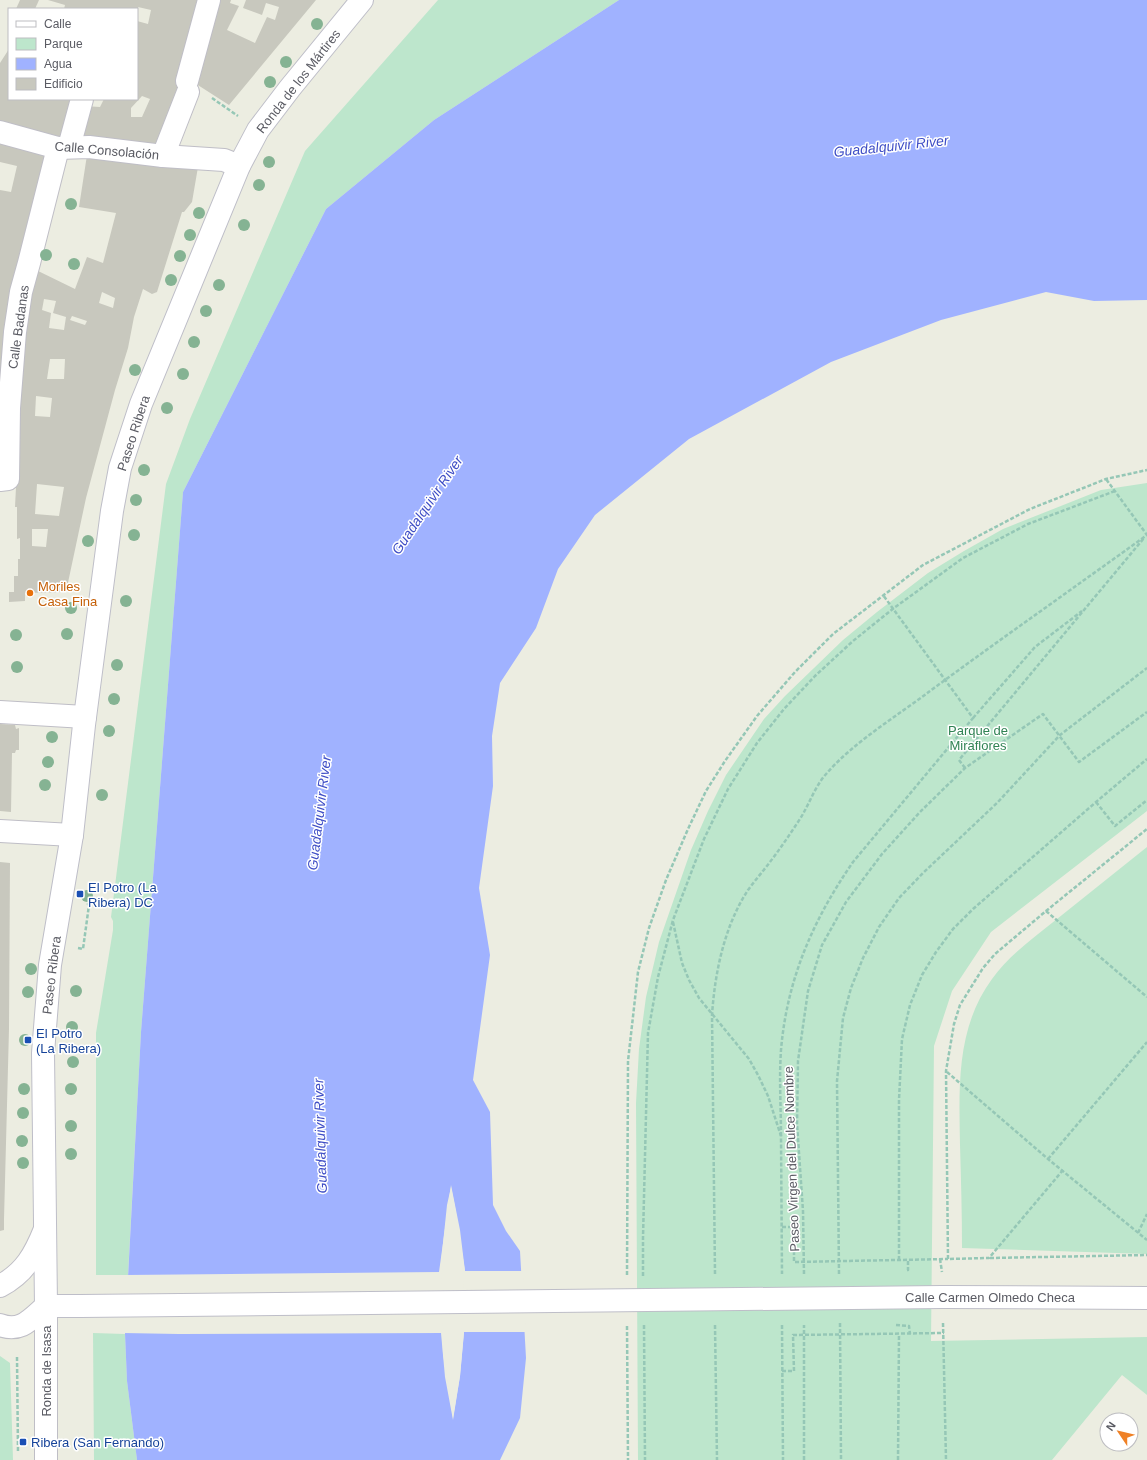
<svg xmlns="http://www.w3.org/2000/svg" width="1147" height="1460" viewBox="0 0 1147 1460" font-family="Arial,sans-serif">
  <rect width="100%" height="100%" fill="#ecede1"/>
  <g fill="#bde6cc">
    <path d="M438,0H619L434,120L326,209L183,492L141,1032L128,1275H96V1033L113,930V921L111,917L166,484L190,419L305,151Z"/>
    <path d="M1147,483V811L991,932L952,991L934,1046L931,1341L1147,1337V1395L1122,1375L1052,1460H638L636,1103L639,1049L646,997L659,942L691,850L708,811L726,775L764,719L785,696L843,640L877,612L928,573L964,551L1003,529L1101,490Z"/>
    <path d="M1147,847V1254L962,1248C962,1214 961,1179 960,1145C959,1087 956,1028 992,979C1009,955 1035,937 1057,919C1087,895 1117,871 1147,847Z"/>
    <path d="M93,1333L125,1334L127,1381L137,1460H94Z"/>
    <path d="M0,1356L10,1363L13,1460H0Z"/>
  </g>
  <path fill="#a0b2ff" fill-rule="evenodd" d="M619,0H1147V300L1094,301L1046,292L941,320L831,362L689,439L595,515L558,569L536,628L500,683L492,736L493,786L479,888L490,955L473,1080L490,1112L493,1205L506,1231L520,1251L526,1358L520,1418L500,1460H137L127,1381L125,1334L141,1032L183,492L326,209L434,120ZM451,1187L455,1207L465,1271L464,1332L460,1376L453,1418L443,1354L440,1272L447,1205Z"/>
  <path fill="#ecede1" fill-rule="evenodd" d="M451,1185L460,1230L465,1271H523L526,1332H464L460,1376L453,1420L445,1377L441,1333L179,1334L123,1333L126,1275L439,1272ZM451,1196L458,1231L463,1271L464,1301L458,1376L453,1410L447,1376L441,1303L442,1272Z"/>
  <g fill="#c8c8be" fill-rule="evenodd">
    <path d="M20,0H39L35,9H16Z"/>
    <path d="M48,0H205L159,150L76,134L84,106L100,107L104,99H137V21L148,24L151,10L138,7V9H64L65,5ZM142,96L150,99L142,117H131V108Z"/>
    <path d="M212,0H231L230,3L239,6L227,30L255,43L267,17L275,20L279,7L266,3L262,15L243,8L246,0H316L229,105L190,80Z"/>
    <path d="M9,49V99H77L66,142L0,125V63Z"/>
    <path d="M0,140L46,152L0,474V190L11,192L17,166L0,162Z"/>
    <path d="M87,155L198,167L192,202L184,212H182L157,292L152,294L143,289L134,317L128,348L115,390L86,498L66,592L25,593V601L9,602V592H14V576H18V559H20V538L17,539V507H15L16,487H12L13,411L34,269L75,289L87,257L103,263L116,213L79,207ZM102,292L115,298L113,308L99,303ZM44,299L56,301L53,313L66,317L64,330L49,328L51,313L42,310ZM72,316L87,321L85,325L70,320ZM50,359H65L64,379H47ZM36,396L52,398L50,417L35,416ZM37,484L64,487L59,516L35,514ZM32,529H48L46,547L32,546Z"/>
    <path d="M0,724L15,725L16,729L19,728V750H16L15,753H12L11,812L0,811Z"/>
    <path d="M0,862L10,863L9,1029L4,1219V1230L0,1231Z"/>
  </g>
  <g fill="none" stroke-linecap="round" stroke-linejoin="round">
    <defs>
      <g id="street">
        <path d="M187,81L209,0"/>
        <path d="M0,132L58,148L89,147L163,156L224,160L239,166"/>
        <path d="M69,147L82,99"/>
        <path d="M163,156L188,92"/>
        <path d="M0,480L8,479L9,408L15,332L21,292L29,263L58,148"/>
        <path d="M0,712L85,717"/>
        <path d="M0,831L72,835"/>
        <path d="M0,1286C25,1273 35,1254 45,1229"/>
        <path d="M46,1306V1460"/>
        <path d="M0,1325C21,1333 31,1319 46,1306"/>
      </g>
      <g id="secondary">
        <path d="M942,1297L1147,1298"/>
        <path d="M80,1306H46L43,1053L50,965L72,835L84,725L112,511L120,468L141,404L239,166L258,130L290,88L362,0"/>
      </g>
    </defs>
    <use href="#street" stroke="#bfbec6" stroke-width="24"/>
    <use href="#secondary" stroke="#bebec8" stroke-width="24"/>
    <g stroke="#95c7b6" stroke-width="2.5" stroke-dasharray="4 2" stroke-linecap="butt">
      <path d="M212,98L238,116"/>
      <path d="M973,718L1035,647L1082,611"/>
      <path d="M965,768L959,760L1144,538"/>
      <path d="M1096,802L1115,826L1147,800"/>
      <path d="M1046,911L1147,997"/>
      <path d="M673,922L682,963L689,980L699,998L749,1059L758,1075L768,1096L781,1136L782,1274"/>
      <path d="M78,948L83,949L89,905L86,902"/>
      <path d="M947,1072L1048,1159L1147,1240"/>
      <path d="M781,1136C781,1107 779,1079 781,1050C787,979 813,920 853,862L973,718L883,595"/>
      <path d="M1048,1159L1147,1042"/>
      <path d="M1063,1170L989,1258L948,1259L946,1071L954,1024L960,1005L983,968L995,954L1046,911L1147,829"/>
      <path d="M782,1227H794V1262L948,1259"/>
      <path d="M1138,1233L1147,1214"/>
      <path d="M990,1258L1147,1255"/>
      <path d="M940,1259L942,1272"/>
      <path d="M899,1260V1100L902,1039L910,1005L922,975L936,952L953,929L973,909L1096,802L1147,759"/>
      <path d="M907,1270H908V1260"/>
      <path d="M715,1274L712,1015C715,972 724,927 748,890C756,879 765,869 773,858C782,846 790,834 798,822C809,806 814,787 827,773C854,742 897,716 930,691C1002,638 1075,587 1147,535L1106,479"/>
      <path d="M804,1274L803,1211L797,1124L798,1061L808,991L822,945L846,902L882,854L920,812L965,768L1043,714L1079,762L1147,712"/>
      <path d="M839,1274L837,1081L843,1018L851,988L863,958L879,927L899,898L923,873L997,803L1060,735L1147,668"/>
      <path d="M627,1275L628,1061L638,972L649,928L666,880L688,829L706,791L725,761L757,716L795,672L833,634L923,565L1030,509L1106,479L1147,470"/>
      <path d="M643,1276V1238L648,1033L658,977L673,920L704,839L728,789L757,743L784,709L815,676L853,641L894,608L963,558L1028,524L1115,491"/>
      <path d="M840,1323L841,1460"/>
      <path d="M943,1323L946,1460"/>
      <path d="M644,1325L645,1460"/>
      <path d="M715,1325L717,1460"/>
      <path d="M782,1325L783,1460"/>
      <path d="M896,1325L909,1326L910,1334"/>
      <path d="M627,1326L628,1460"/>
      <path d="M17,1357L18,1452"/>
      <path d="M782,1371H794L793,1335L944,1333"/>
      <path d="M804,1460V1325"/>
      <path d="M898,1460L899,1334"/>
    </g>
    <use href="#street" stroke="#fff" stroke-width="22"/>
    <use href="#secondary" stroke="#fff" stroke-width="22"/>
    <defs>
      <path id="secondary-bridge" d="M80,1306L942,1297"/>
    </defs>
    <use href="#secondary-bridge" stroke="#bebec8" stroke-width="24" stroke-linecap="butt"/>
    <use href="#secondary-bridge" stroke="#fff" stroke-width="22"/>
  </g>
  <g fill="#85b393">
    <circle cx="317" cy="24" r="6"/>
    <circle cx="286" cy="62" r="6"/>
    <circle cx="270" cy="82" r="6"/>
    <circle cx="269" cy="162" r="6"/>
    <circle cx="259" cy="185" r="6"/>
    <circle cx="71" cy="204" r="6"/>
    <circle cx="199" cy="213" r="6"/>
    <circle cx="244" cy="225" r="6"/>
    <circle cx="190" cy="235" r="6"/>
    <circle cx="46" cy="255" r="6"/>
    <circle cx="180" cy="256" r="6"/>
    <circle cx="74" cy="264" r="6"/>
    <circle cx="171" cy="280" r="6"/>
    <circle cx="219" cy="285" r="6"/>
    <circle cx="206" cy="311" r="6"/>
    <circle cx="194" cy="342" r="6"/>
    <circle cx="135" cy="370" r="6"/>
    <circle cx="183" cy="374" r="6"/>
    <circle cx="167" cy="408" r="6"/>
    <circle cx="144" cy="470" r="6"/>
    <circle cx="136" cy="500" r="6"/>
    <circle cx="134" cy="535" r="6"/>
    <circle cx="88" cy="541" r="6"/>
    <circle cx="126" cy="601" r="6"/>
    <circle cx="71" cy="608" r="6"/>
    <circle cx="67" cy="634" r="6"/>
    <circle cx="16" cy="635" r="6"/>
    <circle cx="117" cy="665" r="6"/>
    <circle cx="17" cy="667" r="6"/>
    <circle cx="114" cy="699" r="6"/>
    <circle cx="109" cy="731" r="6"/>
    <circle cx="52" cy="737" r="6"/>
    <circle cx="48" cy="762" r="6"/>
    <circle cx="45" cy="785" r="6"/>
    <circle cx="102" cy="795" r="6"/>
    <circle cx="87" cy="896" r="6"/>
    <circle cx="31" cy="969" r="6"/>
    <circle cx="76" cy="991" r="6"/>
    <circle cx="28" cy="992" r="6"/>
    <circle cx="72" cy="1027" r="6"/>
    <circle cx="25" cy="1040" r="6"/>
    <circle cx="73" cy="1062" r="6"/>
    <circle cx="24" cy="1089" r="6"/>
    <circle cx="71" cy="1089" r="6"/>
    <circle cx="23" cy="1113" r="6"/>
    <circle cx="71" cy="1126" r="6"/>
    <circle cx="22" cy="1141" r="6"/>
    <circle cx="71" cy="1154" r="6"/>
    <circle cx="23" cy="1163" r="6"/>
  </g>
  <circle fill="#e8710a" stroke="#fff" stroke-width="1.5" cx="30" cy="593" r="4"/>
  <g fill="#1a4fb4" stroke="#fff" stroke-width="1.5">
    <rect x="76" y="890" width="8" height="8" rx="2"/>
    <rect x="24" y="1036" width="8" height="8" rx="2"/>
    <rect x="19" y="1438" width="8" height="8" rx="2"/>
  </g>
  <g text-anchor="middle" stroke-width="3" stroke-linejoin="round" paint-order="stroke">
    <g font-size="13" fill="#5a5b63" stroke="#fff">
      <text transform="translate(298 81) rotate(-52)" y="5">Ronda de los Mártires</text>
      <text transform="translate(107 150) rotate(5)" y="5">Calle Consolación</text>
      <text transform="translate(18 327) rotate(-82)" y="5">Calle Badanas</text>
      <text transform="translate(133 433) rotate(-72)" y="5">Paseo Ribera</text>
      <text transform="translate(51 975) rotate(-83)" y="5">Paseo Ribera</text>
      <text transform="translate(791 1159) rotate(-92)" y="5">Paseo Virgen del Dulce Nombre</text>
      <text x="990" y="1302">Calle Carmen Olmedo Checa</text>
      <text transform="translate(46 1371) rotate(-90)" y="5">Ronda de Isasa</text>
    </g>
    <g font-size="13" fill="#c56008" stroke="#fff" text-anchor="start">
      <text x="38" y="591">Moriles<tspan x="38" dy="15">Casa Fina</tspan></text>
    </g>
    <g font-size="13" fill="#318354" stroke="#fff">
      <text x="978" y="735">Parque de<tspan x="978" dy="15">Miraflores</tspan></text>
    </g>
    <g font-size="13" fill="#164399" stroke="#fff" text-anchor="start">
      <text x="88" y="892">El Potro (La<tspan x="88" dy="15">Ribera) DC</tspan></text>
      <text x="36" y="1038">El Potro<tspan x="36" dy="15">(La Ribera)</tspan></text>
      <text x="31" y="1447">Ribera (San Fernando)</text>
    </g>
    <g font-size="14" font-style="italic" fill="#3f4ec6" stroke="#fff">
      <text transform="translate(891 146) rotate(-6)" y="5">Guadalquivir River</text>
      <text transform="translate(427 505) rotate(-56)" y="5">Guadalquivir River</text>
      <text transform="translate(319 813) rotate(-83)" y="5">Guadalquivir River</text>
      <text transform="translate(320 1136) rotate(-92)" y="5">Guadalquivir River</text>
    </g>
  </g>
  <rect x="8" y="8" width="130" height="92" fill="#ffffff" stroke="#bdbdc1"/>
  <rect x="16" y="21" width="20" height="6" fill="#ffffff" stroke="#bdbdc1"/>
  <text x="44" y="28" font-size="12" fill="#5a5b63">Calle</text>
  <rect x="16" y="38" width="20" height="12" fill="#bde6cc" stroke="#bdbdc1"/>
  <text x="44" y="48" font-size="12" fill="#5a5b63">Parque</text>
  <rect x="16" y="58" width="20" height="12" fill="#a0b2ff" stroke="#bdbdc1"/>
  <text x="44" y="68" font-size="12" fill="#5a5b63">Agua</text>
  <rect x="16" y="78" width="20" height="12" fill="#c8c8be" stroke="#bdbdc1"/>
  <text x="44" y="88" font-size="12" fill="#5a5b63">Edificio</text>
  <g transform="translate(1119 1432) rotate(305)"><circle r="19" fill="#ffffff" stroke="#bdbdc1"/>
  <path d="M0-3L7 15L0 10L-7 15Z" fill="#ef8126"/>
  <text y="-6" font-size="11" font-weight="bold" text-anchor="middle" fill="#5a5b63">N</text>
  </g>
</svg>
